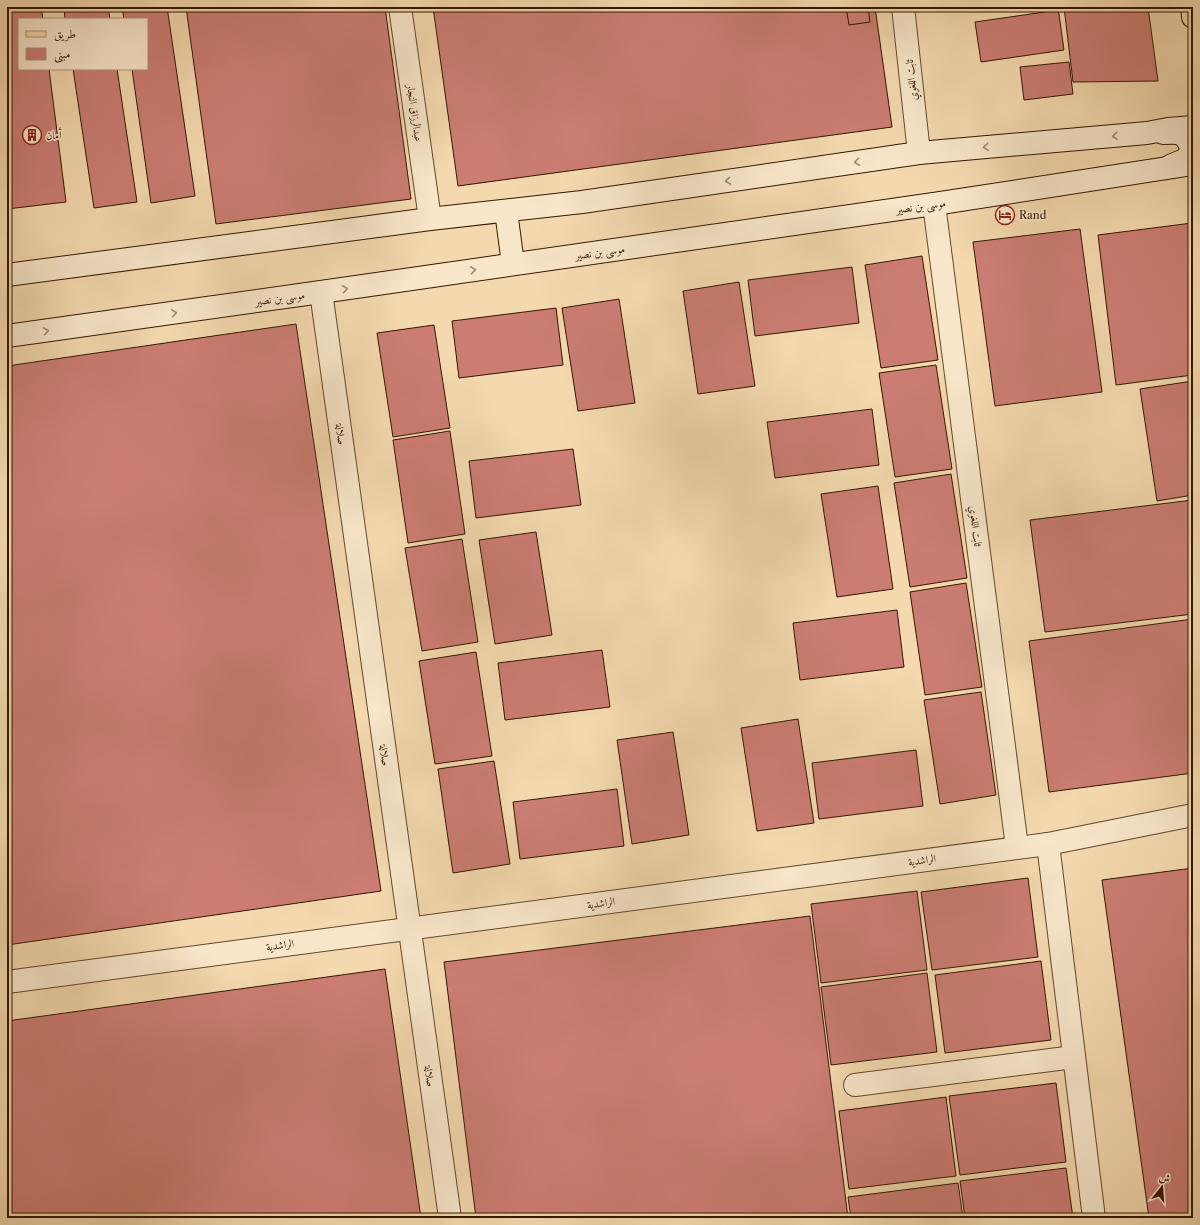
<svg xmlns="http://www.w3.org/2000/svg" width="1200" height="1225" viewBox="0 0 1200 1225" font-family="'Libre Caslon Text',Amiri,serif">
  <rect width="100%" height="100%" fill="#f4d9ae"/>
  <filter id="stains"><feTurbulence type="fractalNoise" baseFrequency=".005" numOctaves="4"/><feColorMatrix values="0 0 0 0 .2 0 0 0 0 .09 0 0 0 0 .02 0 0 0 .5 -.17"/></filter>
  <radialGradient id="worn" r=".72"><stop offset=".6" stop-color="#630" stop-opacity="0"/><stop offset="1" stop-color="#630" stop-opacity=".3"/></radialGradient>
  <g fill="#cb7d73" stroke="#331800">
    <path d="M7,7H41L43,19H19V69H49L66,202L7,209Z"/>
    <path d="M64,7H108L110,19H65Z"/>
    <path d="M122,7H167L195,196L151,203L132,69H147V19H124Z"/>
    <path d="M186,7H385L411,199L216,224Z"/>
    <path d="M433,7H875L892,127L458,186Z"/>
    <path d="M846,7H868L870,22L849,25Z"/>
    <path d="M1045,7H1058L1064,50L981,62L975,22L1045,12Z"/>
    <path d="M1064,7H1148L1158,81L1073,82Z"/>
    <path d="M1069,62L1073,94L1024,100L1020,67Z"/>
    <path d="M73,69H117L137,202L94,208Z"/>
    <path d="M1192,223L1193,230V375L1116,385L1098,235Z"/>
    <path d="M1080,229L1102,392L995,406L973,242Z"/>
    <path d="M922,256L938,360L881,368L865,265Z"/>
    <path d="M852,267L859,323L755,336L748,280Z"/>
    <path d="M739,282L755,386L698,394L683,291Z"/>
    <path d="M619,299L635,403L578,411L562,308Z"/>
    <path d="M556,308L563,365L459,378L452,321Z"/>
    <path d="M296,324L381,891L7,945V366Z"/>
    <path d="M434,325L450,428L393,437L377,333Z"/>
    <path d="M936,365L952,469L895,477L879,373Z"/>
    <path d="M1193,381V495L1157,501L1140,389Z"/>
    <path d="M872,409L879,465L775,478L767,422Z"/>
    <path d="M450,431L465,534L408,543L393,440Z"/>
    <path d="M573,449L581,505L476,518L469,461Z"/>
    <path d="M951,474L967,578L910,587L894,483Z"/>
    <path d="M878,486L893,589L837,597L821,494Z"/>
    <path d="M1193,500V614L1045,632L1030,520Z"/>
    <path d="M536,532L552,635L495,644L479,540Z"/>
    <path d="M462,539L478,642L422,651L405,548Z"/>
    <path d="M966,583L982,687L925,695L910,592Z"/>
    <path d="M897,610L904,667L800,680L793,623Z"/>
    <path d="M1193,619V773L1049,792L1029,641Z"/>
    <path d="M602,650L610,707L505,720L498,663Z"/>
    <path d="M476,652L492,756L435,764L419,661Z"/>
    <path d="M981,692L996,795L940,804L924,700Z"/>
    <path d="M798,719L814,823L757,831L741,728Z"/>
    <path d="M673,732L689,835L632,844L617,740Z"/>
    <path d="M916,750L923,806L819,819L812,763Z"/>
    <path d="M494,761L510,864L453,873L438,769Z"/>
    <path d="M617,789L624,846L520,859L513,802Z"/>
    <path d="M1193,868V1218H1149L1102,880Z"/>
    <path d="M1028,878L1038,957L932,970L921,892Z"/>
    <path d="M917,891L927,970L821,983L811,904Z"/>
    <path d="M810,916L848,1218H476L444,962Z"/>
    <path d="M1041,961L1051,1040L945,1053L935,975Z"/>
    <path d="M385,969L421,1218H7V1021Z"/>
    <path d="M927,973L937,1052L831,1065L821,987Z"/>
    <path d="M1056,1083L1066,1162L960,1175L949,1096Z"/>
    <path d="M946,1097L956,1176L849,1189L839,1111Z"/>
    <path d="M1066,1168L1073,1218H965L960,1181Z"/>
    <path d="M958,1183L963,1218H851L848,1197Z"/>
  </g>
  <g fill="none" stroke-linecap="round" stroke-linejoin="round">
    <defs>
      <g id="street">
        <path d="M400,7L430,219"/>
        <path d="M903,7L919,153"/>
        <path d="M934,204L1017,847"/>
        <path d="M321,292L450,1218"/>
        <path d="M1048,844L1094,1218"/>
        <path d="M7,982L1048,844L1193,815"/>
        <path d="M855,1085L1074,1057"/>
      </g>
      <g id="secondary">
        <path d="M1163,133C1180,132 1183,132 1191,146L1189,158L1170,166"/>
        <path d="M506,211L513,264"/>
        <path d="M7,275L430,219L582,202L919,153L1147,133L1168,129L1193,127"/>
        <path d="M7,336L321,292L934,204L1193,164"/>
      </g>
      <path id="primary" d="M1192,7L1193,17"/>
    </defs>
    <use href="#street" stroke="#63482c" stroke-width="24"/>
    <use href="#secondary" stroke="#331800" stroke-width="24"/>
    <use href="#primary" stroke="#331800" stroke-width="24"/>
    <use href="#street" stroke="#f8e6ca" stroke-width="22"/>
    <use href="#secondary" stroke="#f8e6ca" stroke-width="22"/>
    <use href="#primary" stroke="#f4d9ae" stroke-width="22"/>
  </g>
  <defs><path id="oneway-chevron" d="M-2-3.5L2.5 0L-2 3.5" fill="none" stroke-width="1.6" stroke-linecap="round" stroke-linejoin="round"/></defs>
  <g stroke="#9f896f">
    <use href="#oneway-chevron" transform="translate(1115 136) rotate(175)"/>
    <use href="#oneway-chevron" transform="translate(986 147) rotate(175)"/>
    <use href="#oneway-chevron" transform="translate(857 162) rotate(172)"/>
    <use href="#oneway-chevron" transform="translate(728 181) rotate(172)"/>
    <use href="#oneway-chevron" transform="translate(473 270) rotate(-8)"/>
    <use href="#oneway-chevron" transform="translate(345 289) rotate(-8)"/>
    <use href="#oneway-chevron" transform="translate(174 313) rotate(-8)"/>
    <use href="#oneway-chevron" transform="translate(46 331) rotate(-8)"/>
  </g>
  <defs>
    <symbol id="building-ring" viewBox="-11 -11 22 22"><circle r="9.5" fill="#f8e6ca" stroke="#8f2418" stroke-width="1.5"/><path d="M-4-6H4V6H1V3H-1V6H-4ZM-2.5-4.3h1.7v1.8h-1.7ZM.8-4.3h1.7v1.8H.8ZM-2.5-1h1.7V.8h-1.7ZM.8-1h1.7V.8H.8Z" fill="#8f2418"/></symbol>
    <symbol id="hotel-ring" viewBox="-11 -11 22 22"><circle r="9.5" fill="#f8e6ca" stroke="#8f2418" stroke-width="1.5"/><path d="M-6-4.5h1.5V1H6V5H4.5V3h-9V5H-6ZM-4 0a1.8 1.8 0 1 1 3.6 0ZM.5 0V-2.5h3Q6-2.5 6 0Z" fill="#8f2418"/></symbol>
  </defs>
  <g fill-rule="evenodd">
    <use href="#building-ring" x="21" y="124" width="22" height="22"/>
    <use href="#hotel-ring" x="994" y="204" width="22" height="22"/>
  </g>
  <g text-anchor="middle" stroke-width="3" stroke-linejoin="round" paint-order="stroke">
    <g font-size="11" fill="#331800" stroke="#f8e6ca">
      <text transform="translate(911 80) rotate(-96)" y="4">ثابت اللغوي</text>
      <text transform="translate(415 113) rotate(82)" y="4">عبدالرزاق النجار</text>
      <text transform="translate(921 206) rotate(-8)" y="4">موسى بن نصير</text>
      <text transform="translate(600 252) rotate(-8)" y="4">موسى بن نصير</text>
      <text transform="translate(280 298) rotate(-8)" y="4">موسى بن نصير</text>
      <text transform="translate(341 434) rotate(82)" y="4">صلالة</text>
      <text transform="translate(976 526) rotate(83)" y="4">ثابت اللغوي</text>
      <text transform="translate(385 755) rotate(82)" y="4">صلالة</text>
      <text transform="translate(922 860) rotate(-8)" y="4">الراشدية</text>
      <text transform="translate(601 903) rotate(-8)" y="4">الراشدية</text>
      <text transform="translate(280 945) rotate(-8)" y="4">الراشدية</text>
      <text transform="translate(430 1076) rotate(82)" y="4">صلالة</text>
    </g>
    <g font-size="11" fill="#331800" stroke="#f8e6ca" text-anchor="start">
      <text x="46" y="139">أمان</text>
      <text x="1019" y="219">Rand</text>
    </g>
  </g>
  <rect width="1200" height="1225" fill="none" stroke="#f4d9ae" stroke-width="24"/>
  <rect x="8" y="8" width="1184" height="1209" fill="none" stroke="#331800" stroke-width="2"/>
  <rect x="12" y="12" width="1176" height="1201" fill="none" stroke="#331800"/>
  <rect x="18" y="18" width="130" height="52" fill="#f8e6ca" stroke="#a99479"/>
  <rect x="26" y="31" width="20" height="6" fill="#f4d9ae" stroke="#a99479"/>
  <text x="54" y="38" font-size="12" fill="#331800">طريق</text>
  <rect x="26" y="48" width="20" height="12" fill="#cb7d73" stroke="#a99479"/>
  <text x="54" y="58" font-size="12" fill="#331800">مبنى</text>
  <g transform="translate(1162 1187) rotate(17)" stroke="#f8e6ca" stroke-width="3" paint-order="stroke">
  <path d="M0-3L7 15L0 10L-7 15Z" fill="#331800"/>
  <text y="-6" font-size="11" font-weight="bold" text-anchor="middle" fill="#331800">ش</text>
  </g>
  <rect width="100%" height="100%" filter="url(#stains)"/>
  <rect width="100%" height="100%" fill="url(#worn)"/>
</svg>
